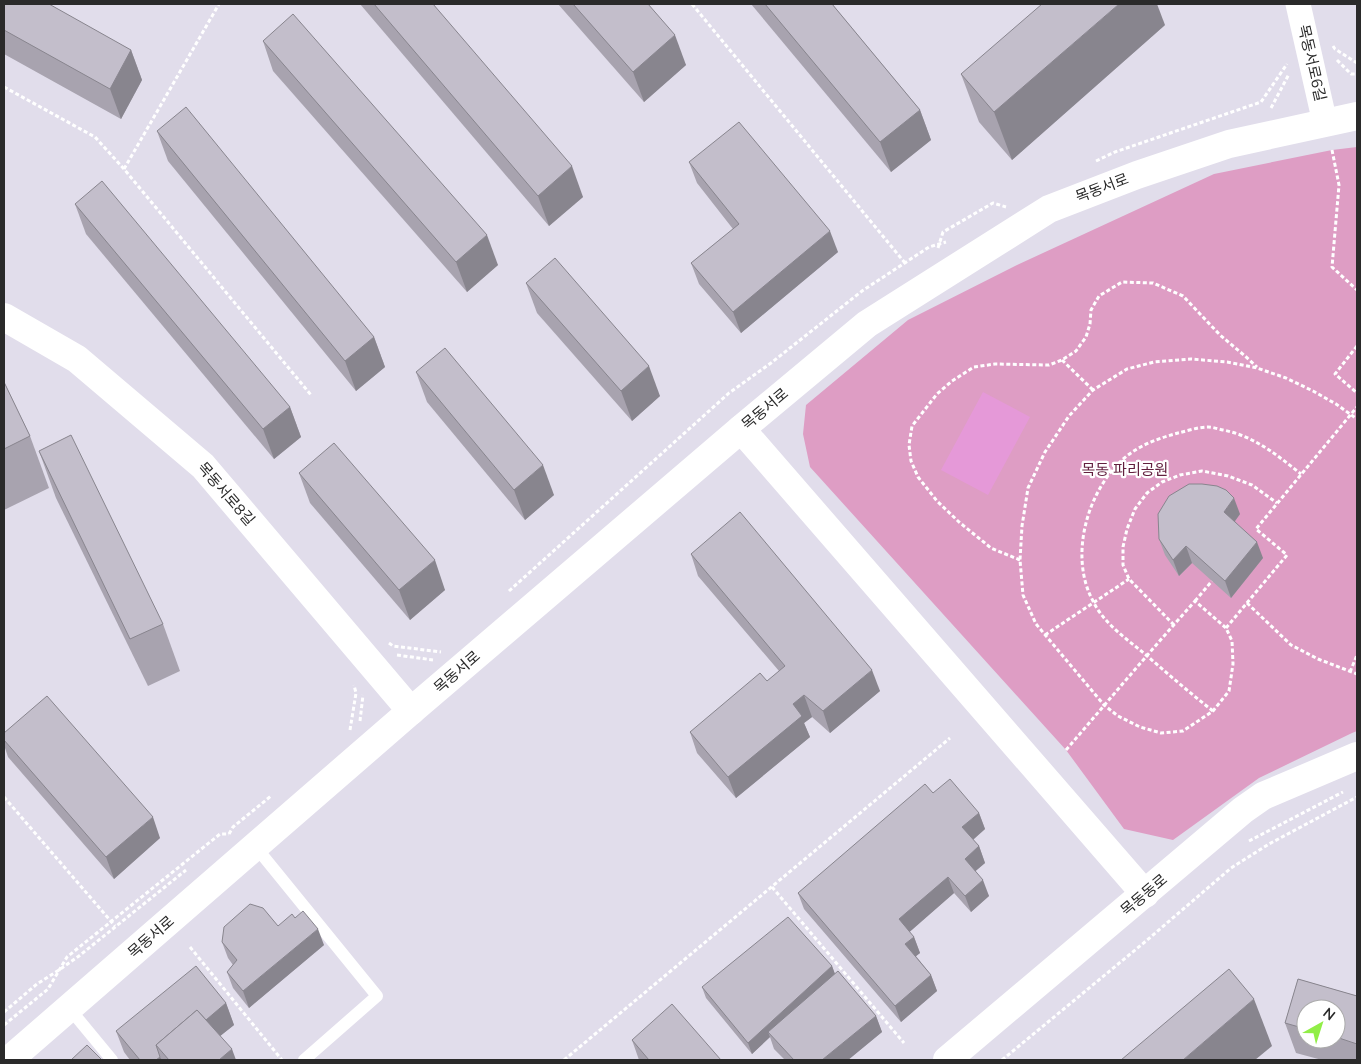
<svg xmlns="http://www.w3.org/2000/svg" width="1361" height="1064" viewBox="0 0 1361 1064" font-family="Mulish,'Noto Sans KR',sans-serif">
  <rect width="100%" height="100%" fill="#e1ddeb"/>
  <path fill="#de9dc4" d="M1357,147V731L1352,733L1259,778L1173,840L1124,829L1066,750L810,467L803,434L806,405L908,320L1017,265L1214,174L1332,150Z"/>
  <path fill="#e599d8" d="M983,392L1030,417L988,495L941,470Z"/>
  <g fill="none" stroke-linecap="round" stroke-linejoin="round">
    <g stroke="#fff" stroke-width="3" stroke-dasharray="4 2.5" stroke-linecap="butt">
      <path d="M692,4L905,263"/>
      <path d="M1333,46L1335,49L1357,63"/>
      <path d="M1337,60L1351,74H1357"/>
      <path d="M4,87L95,137L124,169L311,395"/>
      <path d="M1271,108L1289,74"/>
      <path d="M1332,150L1339,185L1332,267L1357,290"/>
      <path d="M1096,161L1115,152L1261,102L1287,64"/>
      <path d="M124,169L219,4"/>
      <path d="M938,248L943,232L993,203L1006,207"/>
      <path d="M1357,346L1335,374L1357,393"/>
      <path d="M1062,360L1093,390"/>
      <path d="M1020,560L991,548L959,522L937,501L918,477L911,461L909,445L912,426L937,394L952,381L974,367L995,364L1049,365L1062,360L1076,351L1086,337L1090,324L1091,310L1099,296L1122,282L1153,283L1183,296L1220,335L1245,356L1257,367"/>
      <path d="M509,591L729,393L771,363L862,291L929,247L946,242"/>
      <path d="M1195,601L1212,581"/>
      <path d="M1247,603L1291,645L1318,659L1357,674"/>
      <path d="M1174,625L1129,579L1123,565V547L1127,529L1135,509L1147,493L1162,482L1180,475L1202,471L1228,476L1252,485L1277,503"/>
      <path d="M1226,628L1287,555L1256,529L1357,407"/>
      <path d="M1045,635L1129,579"/>
      <path d="M389,643L393,646L441,652"/>
      <path d="M397,655L433,660"/>
      <path d="M1350,672L1357,655"/>
      <path d="M1213,711C1190,693 1168,674 1146,655C1127,639 1104,624 1093,601C1070,559 1085,498 1118,464C1134,447 1156,439 1178,433C1187,431 1198,427 1208,427C1213,427 1218,429 1223,430C1254,436 1277,455 1301,474"/>
      <path d="M360,721L363,695"/>
      <path d="M350,730L356,693L354,685"/>
      <path d="M1066,750C1109,700 1151,650 1195,601L1226,628L1232,641L1233,664L1229,691L1213,711L1183,731L1161,733L1140,727L1118,716L1104,705L1036,624L1023,595L1020,560L1022,526L1028,488L1045,452L1069,416L1093,390L1127,369L1154,362L1191,359L1227,362L1257,368L1286,378L1313,391L1336,404L1357,419"/>
      <path d="M4,797L115,926"/>
      <path d="M229,834L233,827L271,796"/>
      <path d="M1249,841L1343,792"/>
      <path d="M772,887L904,1043"/>
      <path d="M190,947L282,1060"/>
      <path d="M4,1012L37,984L59,970L79,956L186,870"/>
      <path d="M4,1025L48,989L67,957L220,834H229"/>
      <path d="M564,1060L950,738"/>
      <path d="M1002,1060L1146,941L1231,868L1269,844L1357,797"/>
    </g>
    <g stroke="#fff" stroke-width="12">
      <path d="M255,846L377,996L304,1060"/>
      <path d="M69,1008L112,1060"/>
    </g>
    <path stroke="#fff" stroke-width="25" d="M1298,4L1325,123"/>
    <g stroke="#fff" stroke-width="28">
      <path d="M4,317L77,359L203,466L411,711"/>
      <path d="M741,429L1145,894"/>
    </g>
    <g stroke="#fff" stroke-width="28">
      <path d="M9,1060L411,711L741,429L867,324L1049,209L1137,175L1229,144L1357,116"/>
      <path d="M947,1060L1243,810L1263,796L1357,756"/>
    </g>
  </g>
  <g fill="#a8a3af" fill-rule="evenodd">
    <path d="M4,4L131,50L142,80L121,119L4,54Z"/>
    <path d="M360,4H433L583,197L549,226Z"/>
    <path d="M558,4H648L686,65L644,102Z"/>
    <path d="M751,4H832L920,110L931,140L891,172Z"/>
    <path d="M1165,25L1012,160L979,122L961,74Z"/>
    <path d="M263,41L498,265L467,292L273,71Z"/>
    <path d="M157,131L374,337L385,367L356,391L168,161Z"/>
    <path d="M689,162L838,252L741,333L699,284L691,263L733,229L697,183Z"/>
    <path d="M75,204L290,407L301,437L274,459L86,234Z"/>
    <path d="M526,283L660,396L632,421L537,313Z"/>
    <path d="M416,372L554,495L525,520L427,402Z"/>
    <path d="M4,382L30,436L49,488L4,510Z"/>
    <path d="M39,451L163,624L180,671L148,686L56,498Z"/>
    <path d="M299,473L445,590L410,620L310,503Z"/>
    <path d="M1240,514L1235,521L1263,558L1231,598L1192,563L1179,576L1165,555L1159,539Z"/>
    <path d="M691,554L880,691L830,733L812,717L804,723L810,737L736,798L697,753L690,732L767,681L779,671L698,576Z"/>
    <path d="M4,733L160,838L114,879L8,757L4,745Z"/>
    <path d="M933,793L979,813L985,829L973,840L979,846L985,863L975,871L989,896L971,912L954,893L909,932L914,937L920,953L916,956L931,975L937,991L901,1022L804,909L798,893Z"/>
    <path d="M278,926L324,945L249,1008L233,988L227,972L233,965L228,958L222,942Z"/>
    <path d="M832,966L835,974L876,1016L882,1032L848,1060H785L774,1049L770,1037L752,1054L706,998L702,987Z"/>
    <path d="M1298,979L1357,996V1060H1322L1296,1053L1285,1023ZM1306,1009H1336V1039H1306Z"/>
    <path d="M226,1003L234,1025L220,1036L236,1060H130L124,1052L116,1031Z"/>
    <path d="M632,1040L721,1060H639Z"/>
  </g>
  <g fill="#88858e">
    <path d="M1119,4H1157L1165,25L1012,160L994,112Z"/>
    <path d="M675,35L686,65L644,102L633,72Z"/>
    <path d="M131,50L142,80L121,119L110,89Z"/>
    <path d="M920,110L931,140L891,172L880,142Z"/>
    <path d="M572,166L583,197L549,226L538,196Z"/>
    <path d="M830,231L838,252L741,333L733,312Z"/>
    <path d="M487,235L498,265L467,292L456,262Z"/>
    <path d="M374,337L385,367L356,391L345,361Z"/>
    <path d="M649,366L660,396L632,421L621,391Z"/>
    <path d="M290,407L301,437L274,459L263,429Z"/>
    <path d="M543,465L554,495L525,520L514,490Z"/>
    <path d="M1234,498L1240,514L1230,528L1224,512Z"/>
    <path d="M1257,542L1263,558L1231,598L1225,581Z"/>
    <path d="M1186,546L1192,563L1179,576L1173,560Z"/>
    <path d="M435,560L445,590L410,620L399,590Z"/>
    <path d="M872,670L880,691L830,733L823,711Z"/>
    <path d="M804,695L812,717L804,723L810,737L736,798L728,777L793,704Z"/>
    <path d="M979,813L985,829L968,844L962,827Z"/>
    <path d="M153,817L160,838L114,879L106,857Z"/>
    <path d="M979,846L985,863L971,875L965,859Z"/>
    <path d="M948,877L954,893L905,936L899,919Z"/>
    <path d="M983,880L989,896L971,912L965,896Z"/>
    <path d="M318,929L324,945L249,1008L243,991Z"/>
    <path d="M914,937L920,953L911,960L905,944Z"/>
    <path d="M832,966L836,977L768,1032L770,1037L752,1054L748,1043Z"/>
    <path d="M931,975L937,991L901,1022L895,1006Z"/>
    <path d="M1254,999L1272,1046L1255,1060H1183Z"/>
    <path d="M226,1003L234,1025L190,1060L164,1054Z"/>
    <path d="M876,1016L882,1032L848,1060H822Z"/>
    <path d="M232,1049L236,1060H219Z"/>
    <path d="M160,1057L162,1060H156Z"/>
  </g>
  <g fill="#c3becb" stroke="#88858e">
    <path d="M4,4H49L131,50L110,89L4,30Z"/>
    <path d="M374,4H433L572,166L538,196Z"/>
    <path d="M573,4H648L675,35L633,72Z"/>
    <path d="M765,4H832L920,110L880,142Z"/>
    <path d="M1042,4H1119L994,112L961,74Z"/>
    <path d="M293,14L487,235L456,262L263,41Z"/>
    <path d="M186,107L374,337L345,361L157,131Z"/>
    <path d="M739,122L830,231L733,312L691,263L739,224L689,162Z"/>
    <path d="M102,181L290,407L263,429L75,204Z"/>
    <path d="M555,258L649,366L621,391L526,283Z"/>
    <path d="M445,348L543,465L514,490L416,372Z"/>
    <path d="M4,382L30,436L4,449Z"/>
    <path d="M71,435L163,624L130,639L39,451Z"/>
    <path d="M334,443L435,560L399,590L299,473Z"/>
    <path d="M1189,484H1202L1217,486L1226,490L1234,498L1224,512L1257,542L1225,581L1186,546L1173,560L1159,539L1158,514L1169,496Z"/>
    <path d="M740,512L872,670L823,711L804,695L793,704L802,716L728,777L690,732L760,673L767,681L785,666L691,554Z"/>
    <path d="M47,696L153,817L106,857L4,740V733Z"/>
    <path d="M950,779L979,813L962,827L979,846L965,859L983,880L965,896L948,877L899,919L914,937L905,944L931,975L895,1006L798,893L925,784L933,793Z"/>
    <path d="M250,904L263,908L278,926L292,914L295,918L303,911L318,929L243,991L227,972L237,960L222,942L224,927Z"/>
    <path d="M788,917L832,966L748,1043L702,987Z"/>
    <path d="M196,966L226,1003L206,1020L197,1010L156,1045L160,1057L156,1060H140L116,1031Z"/>
    <path d="M1229,969L1254,999L1183,1060H1121Z"/>
    <path d="M838,971L876,1016L822,1060H794L768,1032Z"/>
    <path d="M1298,979L1357,996V1044L1336,1037V1009H1306V1029L1285,1023Z"/>
    <path d="M672,1004L721,1060H649L632,1040Z"/>
    <path d="M197,1010L232,1049L219,1060H169L156,1045Z"/>
    <path d="M87,1045L102,1060H71Z"/>
  </g>
  <g text-anchor="middle" stroke-width="4.5" stroke-linejoin="round" paint-order="stroke">
    <g font-size="15" fill="#2a2a2a" stroke="#fff">
      <text transform="translate(1312 63) rotate(77)" y="5">목동서로6길</text>
      <text transform="translate(1102 188) rotate(-21)" y="5">목동서로</text>
      <text transform="translate(765 409) rotate(-40)" y="5">목동서로</text>
      <text transform="translate(226 494) rotate(49)" y="5">목동서로8길</text>
      <text transform="translate(457 672) rotate(-41)" y="5">목동서로</text>
      <text transform="translate(1144 895) rotate(-40)" y="5">목동동로</text>
      <text transform="translate(151 937) rotate(-41)" y="5">목동서로</text>
    </g>
    <g font-size="15" fill="#621f3e" stroke="#fff">
      <text x="1125" y="475">목동 파리공원</text>
    </g>
  </g>
  <rect width="1361" height="1064" fill="none" stroke="#2a2a2a" stroke-width="10"/>
  <g transform="translate(1321 1024) rotate(39)"><circle r="24" fill="#ffffff" stroke="#aaaaaa"/>
  <path d="M0-4L9 19L0 12L-9 19Z" fill="#91ee47"/>
  <text y="-8" font-size="14" font-weight="bold" text-anchor="middle" fill="#2a2a2a">N</text>
  </g>
</svg>
